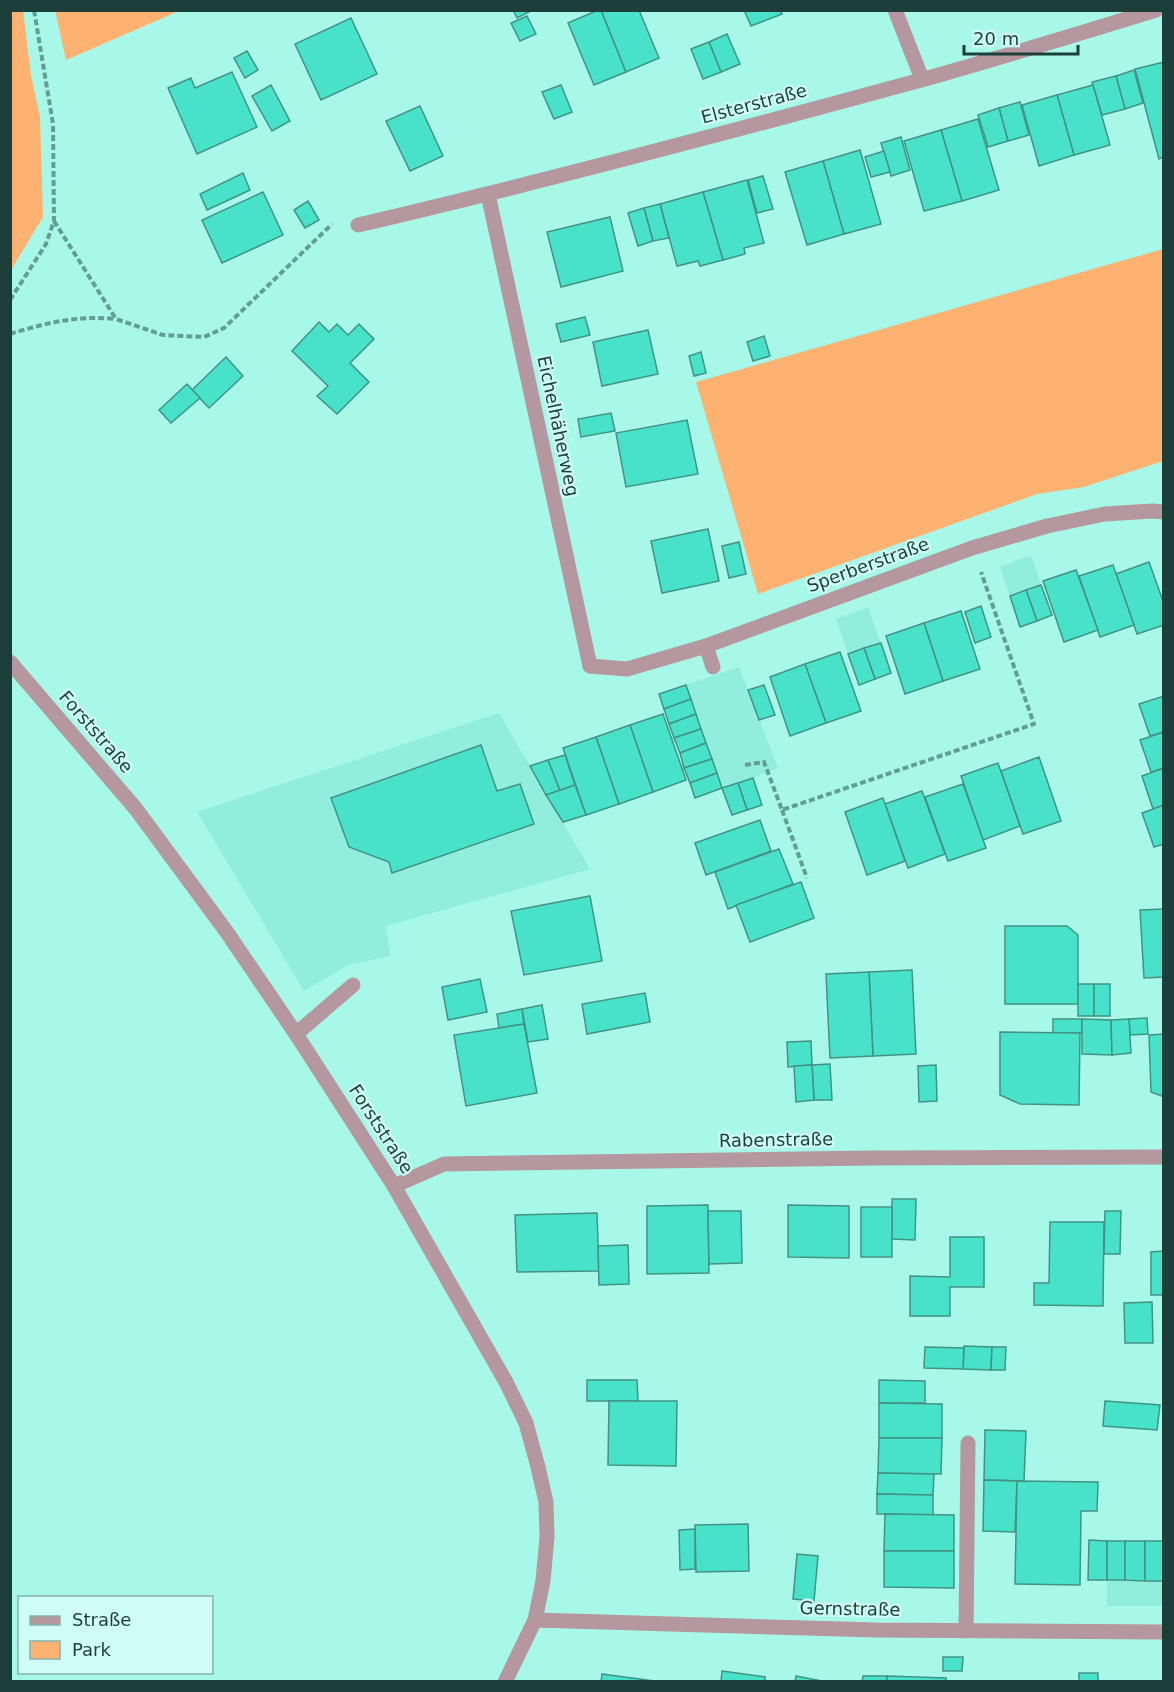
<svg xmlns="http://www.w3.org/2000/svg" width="1174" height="1692" viewBox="0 0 1174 1692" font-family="'DejaVu Sans',sans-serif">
  <rect width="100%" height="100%" fill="#a7f8e8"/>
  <g fill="#91eedc">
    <path d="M1031,555L1052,615L1020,627L1000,567Z"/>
    <path d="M868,607L891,673L859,685L836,619Z"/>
    <path d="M739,667L778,768L753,778L762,805L732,815L722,788L695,798L659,694Z"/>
    <path d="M499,713L590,869L386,926L390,956L348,965L304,991L197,812Z"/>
    <rect x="1107" y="1541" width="56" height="65"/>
  </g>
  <g fill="#fdb272">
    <path d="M23,10L31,75L40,117L43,217L11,270L10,11Z"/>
    <path d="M55,10H179V11L66,60Z"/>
    <path d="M1163,249V461L1084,487L1037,494L758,594L696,382Z"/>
  </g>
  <g fill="#48e2cb" stroke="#429385" stroke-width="1.5">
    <path d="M513,10H528L529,12L517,18Z"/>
    <path d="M598,10H601L626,72L594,85L568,23Z"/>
    <path d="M601,10H639L659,58L626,72Z"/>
    <path d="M744,10H780L782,14L751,26Z"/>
    <path d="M527,16L536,34L520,41L511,23Z"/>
    <path d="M351,18L377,74L321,100L295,44Z"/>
    <path d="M727,34L740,64L721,72L709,42Z"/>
    <path d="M709,42L721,72L703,79L691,49Z"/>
    <path d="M247,51L258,70L245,78L234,58Z"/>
    <path d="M1164,62V157L1159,159L1135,69Z"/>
    <path d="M1134,70L1143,103L1125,109L1116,76Z"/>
    <path d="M232,72L257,127L197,154L168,88L191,78L195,88Z"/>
    <path d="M1116,76L1125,109L1102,115L1092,82Z"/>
    <path d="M271,85L290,121L272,131L252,96Z"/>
    <path d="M561,85L572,112L554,119L542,92Z"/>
    <path d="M1093,85L1110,145L1074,155L1057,95Z"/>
    <path d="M1057,95L1074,155L1039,166L1022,105Z"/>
    <path d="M1020,102L1029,135L1008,141L999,108Z"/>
    <path d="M420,106L443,156L410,171L386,121Z"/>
    <path d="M999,108L1008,141L988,147L978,115Z"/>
    <path d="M978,119L999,190L962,201L941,130Z"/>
    <path d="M941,130L962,201L924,211L904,141Z"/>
    <path d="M901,137L910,170L891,176L881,143Z"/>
    <path d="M860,150L881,224L844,234L823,161Z"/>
    <path d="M884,151L890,172L871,177L865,157Z"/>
    <path d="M823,161L844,234L807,245L785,172Z"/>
    <path d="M243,173L250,190L207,210L200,194Z"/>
    <path d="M763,176L773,209L757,213L748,180Z"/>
    <path d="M747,180L764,243L744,248L745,254L723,260L703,192Z"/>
    <path d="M263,192L283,235L222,263L202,220Z"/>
    <path d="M703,192L723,260L700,266L698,261L677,266L660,204Z"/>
    <path d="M308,201L319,220L305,228L294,210Z"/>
    <path d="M660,204L669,238L653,241L644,208Z"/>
    <path d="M644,208L653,241L638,246L628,213Z"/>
    <path d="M610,217L623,271L561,287L547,232Z"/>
    <path d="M585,317L590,335L561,342L556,324Z"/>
    <path d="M319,322L329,332L337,324L348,335L359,324L374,339L350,363L369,382L337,414L317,396L328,386L292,351Z"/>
    <path d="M648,330L658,374L602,386L593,342Z"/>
    <path d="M764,336L770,356L753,361L747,342Z"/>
    <path d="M701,352L706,373L694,376L689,356Z"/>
    <path d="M226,357L243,376L209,408L192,390Z"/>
    <path d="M187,384L200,398L171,423L159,410Z"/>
    <path d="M611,413L615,431L581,437L578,419Z"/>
    <path d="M687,420L698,474L626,487L616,433Z"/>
    <path d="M708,529L719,581L662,593L651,541Z"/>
    <path d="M739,542L746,574L729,578L722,546Z"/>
    <path d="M1149,562L1164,604V625L1137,634L1116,574Z"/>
    <path d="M1113,565L1134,625L1100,637L1079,576Z"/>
    <path d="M1076,570L1098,630L1064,642L1043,581Z"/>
    <path d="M1041,585L1052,615L1037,621L1026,590Z"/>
    <path d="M1026,590L1037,621L1020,627L1010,596Z"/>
    <path d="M981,606L991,637L975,643L965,612Z"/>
    <path d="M961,611L980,669L943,681L924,623Z"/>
    <path d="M924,623L943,681L905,694L886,636Z"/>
    <path d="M881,643L891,673L875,679L864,648Z"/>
    <path d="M864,648L875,679L859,685L848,654Z"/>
    <path d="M840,652L861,711L826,723L805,664Z"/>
    <path d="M805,664L826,723L790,736L770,677Z"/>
    <path d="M686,685L691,699L664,709L659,694Z"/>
    <path d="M764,685L775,715L759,720L748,690Z"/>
    <path d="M1164,696V732L1150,736L1139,704Z"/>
    <path d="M691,699L696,714L669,724L664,709Z"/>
    <path d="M663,714L686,780L653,792L630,725Z"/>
    <path d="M696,714L701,729L674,738L669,724Z"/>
    <path d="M630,725L653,792L619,804L596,737Z"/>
    <path d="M701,729L706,743L680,753L674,738Z"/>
    <path d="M1164,732V768L1151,772L1140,740Z"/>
    <path d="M596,737L619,804L586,815L563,748Z"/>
    <path d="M706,743L712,759L684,768L680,753Z"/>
    <path d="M481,745L497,791L520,784L534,824L392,873L389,862L349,847L331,798Z"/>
    <path d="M565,755L575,785L560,791L548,760Z"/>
    <path d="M1039,757L1061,821L1023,834L1001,771Z"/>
    <path d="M712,759L717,773L690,783L684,768Z"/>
    <path d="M548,760L560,791L546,795L530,766Z"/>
    <path d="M998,763L1020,826L983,840L961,776Z"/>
    <path d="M1164,768V805L1153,809L1142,776Z"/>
    <path d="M717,773L722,788L695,798L690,783Z"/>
    <path d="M753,778L762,805L747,810L738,783Z"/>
    <path d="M738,783L747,810L732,815L722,788Z"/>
    <path d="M963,784L986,848L948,861L925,797Z"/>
    <path d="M575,785L586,815L563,822L546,795Z"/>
    <path d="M922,791L945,854L908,868L885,804Z"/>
    <path d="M883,798L905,861L867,875L845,812Z"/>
    <path d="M1164,805V844L1154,847L1142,813Z"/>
    <path d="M760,820L771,851L706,875L695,843Z"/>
    <path d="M779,849L793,884L728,909L715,872Z"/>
    <path d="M801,882L814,918L750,942L736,905Z"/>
    <path d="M590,896L602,961L524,975L511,911Z"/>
    <path d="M1164,909V977L1144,978L1140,910Z"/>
    <path d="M1005,926H1067L1078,935V1004H1005Z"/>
    <path d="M912,970L916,1054L873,1056L869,972Z"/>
    <path d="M869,972L873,1056L830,1058L826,974Z"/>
    <path d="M480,979L487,1012L448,1020L442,987Z"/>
    <rect x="1078" y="984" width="16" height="32"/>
    <rect x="1094" y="984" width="16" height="32"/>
    <path d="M645,993L650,1022L587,1034L582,1004Z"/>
    <path d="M542,1005L548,1039L528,1042L522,1009Z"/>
    <path d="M522,1009L524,1024L499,1028L497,1014Z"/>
    <path d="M1147,1018L1148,1034L1130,1035L1129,1019Z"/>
    <rect x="1053" y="1019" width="29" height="14"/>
    <path d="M1082,1019L1111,1020L1112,1055L1082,1054Z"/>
    <path d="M1129,1019L1131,1053L1112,1055L1111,1020Z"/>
    <path d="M524,1024L537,1093L466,1106L454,1035Z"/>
    <path d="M1000,1032L1080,1033L1079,1105L1020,1104L1000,1095Z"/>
    <path d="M1164,1034V1097L1151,1092L1149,1035Z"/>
    <path d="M811,1041L812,1065L788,1067L787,1042Z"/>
    <path d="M830,1064L832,1100H814L812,1065Z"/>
    <path d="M812,1065L814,1100L796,1102L794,1066Z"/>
    <path d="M936,1065L937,1101L919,1102L918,1066Z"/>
    <path d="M892,1199H916L915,1240L892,1239Z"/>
    <path d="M708,1205L709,1273L647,1274V1206Z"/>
    <path d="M788,1205L849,1206V1258L788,1257Z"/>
    <rect x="861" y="1207" width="31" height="50"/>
    <path d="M708,1211H741L742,1263L709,1264Z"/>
    <path d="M1105,1211H1121L1120,1254H1104Z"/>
    <path d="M597,1213L599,1271L517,1272L515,1215Z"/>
    <path d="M1050,1222H1104L1103,1306L1034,1305V1283H1049Z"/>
    <path d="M950,1237H984V1287H950V1316H910V1276L950,1277Z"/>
    <path d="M628,1245L629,1284L599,1285L598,1246Z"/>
    <path d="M1164,1251V1295H1151V1252Z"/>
    <path d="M1152,1302L1153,1343H1125L1124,1303Z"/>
    <path d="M964,1346L992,1347L991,1370L963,1369Z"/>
    <path d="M925,1347L964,1348L963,1369L924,1368Z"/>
    <path d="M992,1347H1006L1005,1370H991Z"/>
    <path d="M587,1380H637L638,1401H587Z"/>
    <path d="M879,1380L925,1381V1403H879Z"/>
    <path d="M609,1401H677L676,1466L608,1465Z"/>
    <path d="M1105,1401L1160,1405L1157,1430L1103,1426Z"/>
    <path d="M879,1403L942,1404V1438H879Z"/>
    <path d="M985,1430L1026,1431L1024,1481L984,1480Z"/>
    <path d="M879,1438H942L941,1474L878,1473Z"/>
    <path d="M878,1473L934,1474L933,1495L877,1494Z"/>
    <path d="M984,1480L1017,1481L1015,1532L983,1531Z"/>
    <path d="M1017,1481L1098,1482L1097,1511H1081L1080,1585L1015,1584Z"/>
    <path d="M877,1494L933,1495V1515L877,1514Z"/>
    <path d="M885,1514L954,1515V1551H884Z"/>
    <path d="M748,1524L749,1571L696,1572L695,1525Z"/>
    <path d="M695,1529V1569L680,1570L679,1530Z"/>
    <path d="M1089,1540L1107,1541V1580H1088Z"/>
    <rect x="1107" y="1541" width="18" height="39"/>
    <path d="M1125,1541H1145V1581L1125,1580Z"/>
    <rect x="1145" y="1541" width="18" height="40"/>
    <path d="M884,1551H954V1588L884,1587Z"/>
    <path d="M797,1554L818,1556L814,1601L793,1599Z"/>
    <path d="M943,1657H963L962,1671H943Z"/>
    <path d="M722,1671L765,1677V1682H721Z"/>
    <rect x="1079" y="1673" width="19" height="9"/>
    <path d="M602,1674L662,1682H601Z"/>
    <path d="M796,1676L827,1682H795Z"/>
    <path d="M863,1676H887V1682H862Z"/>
    <path d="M887,1676L946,1678V1682H887Z"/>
  </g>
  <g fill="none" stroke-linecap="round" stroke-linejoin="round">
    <g stroke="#649e93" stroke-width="4" stroke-dasharray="6 3" stroke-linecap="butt">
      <path d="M54,221L116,319L163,335L204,337L224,328L332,224"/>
      <path d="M10,300L46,244L54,221L53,124L34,10"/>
      <path d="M10,334C45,323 79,315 115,319"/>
      <path d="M745,765L764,762L782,810L1034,724L981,572"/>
      <path d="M782,810L807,878"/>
    </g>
    <g stroke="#b5979f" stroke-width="15">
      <path d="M488,194L590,666"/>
      <path d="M706,646L713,667"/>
      <path d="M296,1034L353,985"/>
      <path d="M966,1631L968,1443"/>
    </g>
    <g stroke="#b5979f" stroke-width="15">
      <path d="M895,10L922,79"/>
      <path d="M358,225C547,181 734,131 921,80C1000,58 1078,34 1156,10"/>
      <path d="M10,662L136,809L226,931L296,1034L394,1186L506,1382L526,1423L538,1467L546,1502L547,1537L543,1581L535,1620L505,1682"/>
      <path d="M590,666L627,669L706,646L972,548L1047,526L1105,514L1152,511L1164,512"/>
      <path d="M394,1186L444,1164L874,1158L1164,1157"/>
      <path d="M535,1620L876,1630L1164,1632"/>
    </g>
  </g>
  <g text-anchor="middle" stroke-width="4.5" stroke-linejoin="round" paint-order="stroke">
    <g font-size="18" fill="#1d3f39" stroke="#cffef4">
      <text transform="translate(754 104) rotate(-15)" y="6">Elsterstraße</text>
      <text transform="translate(558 426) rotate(78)" y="6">Eichelhäherweg</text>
      <text transform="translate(868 565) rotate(-20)" y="6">Sperberstraße</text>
      <text transform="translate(96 732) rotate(49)" y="6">Forststraße</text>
      <text transform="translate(381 1129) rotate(57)" y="6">Forststraße</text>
      <text transform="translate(776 1140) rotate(-1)" y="6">Rabenstraße</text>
      <text transform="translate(850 1609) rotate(1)" y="6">Gernstraße</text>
    </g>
  </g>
  <rect width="1174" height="1692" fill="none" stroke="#1d3f39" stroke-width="24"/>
  <rect x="18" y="1596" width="195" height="78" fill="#cffef4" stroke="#88b2a9" stroke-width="1.5"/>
  <rect x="30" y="1616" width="30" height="9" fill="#b5979f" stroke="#88b2a9" stroke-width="1.5"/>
  <text x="72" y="1626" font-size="18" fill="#1d3f39">Straße</text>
  <rect x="30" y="1641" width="30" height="18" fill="#fdb272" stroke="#88b2a9" stroke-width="1.5"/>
  <text x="72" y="1656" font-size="18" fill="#1d3f39">Park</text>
  <path d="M964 45v9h114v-9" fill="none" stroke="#1d3f39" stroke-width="3"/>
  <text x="973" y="45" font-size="18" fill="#1d3f39" stroke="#cffef4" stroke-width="4.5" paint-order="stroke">20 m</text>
</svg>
